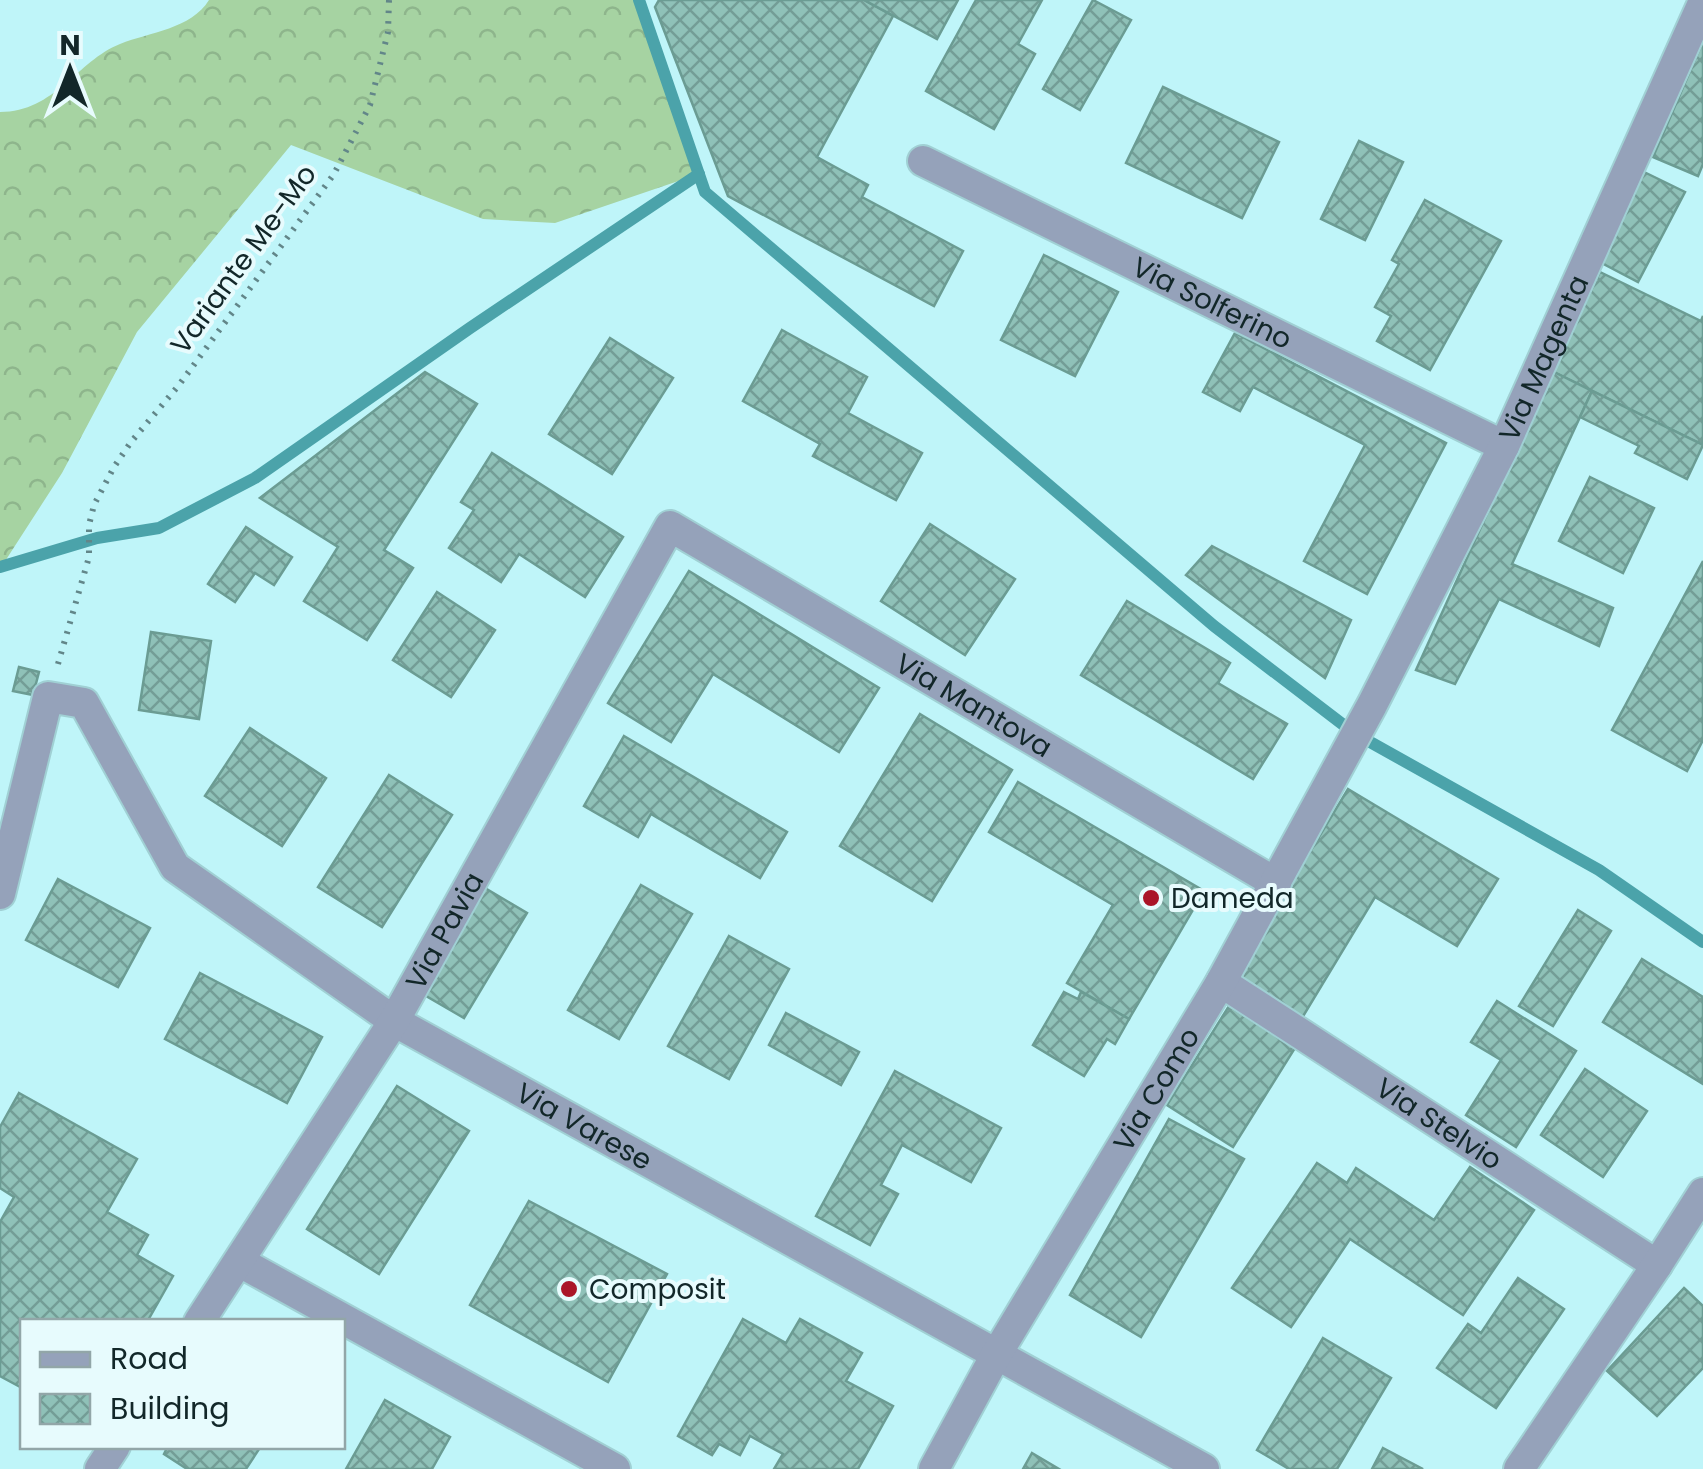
<svg xmlns="http://www.w3.org/2000/svg" width="1703" height="1469" viewBox="0 0 1703 1469" font-family="Poppins,sans-serif">
  <defs>
    <pattern id="forest-crowns" width="20" height="18" patternUnits="userSpaceOnUse" patternTransform="scale(2.5)"><rect width="20" height="18" fill="#a6d3a2"/><path d="M2 6a3 3 0 1 1 6 0M12 15a3 3 0 1 1 6 0" fill="none" stroke="#8eb58c"/></pattern>
    <pattern id="building-cross-hatch" width="8" height="8" patternUnits="userSpaceOnUse" patternTransform="scale(2.5)"><rect width="8" height="8" fill="#8fc1b8"/><path d="M0 0l8 8M0 8l8-8" fill="none" stroke="#739d96"/></pattern>
  </defs>
  <rect width="100%" height="100%" fill="#bff5f9"/>
  <path fill="url(#forest-crowns)" d="M209,0H643L699,174L555,223L483,219L291,145L137,332L62,473L0,569V112C55,112 77,61 120,44C150,32 191,29 209,0Z"/>
  <g fill="none" stroke-linecap="round" stroke-linejoin="round">
    <g stroke="#4ba3aa" stroke-width="12">
      <path d="M639,0L705,192L1214,626L1354,733L1599,870L1703,942"/>
      <path d="M0,567L97,538L159,528L255,478L470,328L699,174"/>
    </g>
  </g>
  <g fill="url(#building-cross-hatch)" stroke="#6b9c93" stroke-width="2.5">
    <path d="M659,0H864L893,16L817,157L868,185L862,197L963,251L934,306L728,196L655,7Z"/>
    <path d="M864,0H958L937,39Z"/>
    <path d="M976,0H1042L1018,44L1035,54L994,129L926,91Z"/>
    <path d="M1093,0L1131,20L1080,110L1043,89Z"/>
    <path d="M1703,41V164L1698,176L1653,157Z"/>
    <path d="M1163,87L1279,142L1242,218L1126,163Z"/>
    <path d="M1359,141L1403,162L1365,240L1321,219Z"/>
    <path d="M1640,170L1685,192L1638,282L1594,259Z"/>
    <path d="M1425,200L1501,241L1430,370L1377,341L1391,316L1375,307L1399,264L1392,260Z"/>
    <path d="M1044,255L1118,292L1075,376L1001,340Z"/>
    <path d="M1600,272L1701,321L1703,316V445L1552,371Z"/>
    <path d="M782,330L867,377L848,413L922,453L896,500L813,456L820,444L743,401Z"/>
    <path d="M1235,333L1446,443L1367,594L1304,561L1365,445L1253,387L1240,411L1203,392Z"/>
    <path d="M610,338L673,378L612,474L549,434Z"/>
    <path d="M1552,371L1592,391L1512,564L1613,608L1599,646L1499,599L1455,684L1416,670Z"/>
    <path d="M425,372L477,404L384,550L413,568L367,640L304,601L338,547L260,498Z"/>
    <path d="M1592,391L1703,445L1687,479L1635,453L1639,446L1580,417Z"/>
    <path d="M492,453L623,537L585,597L519,554L501,582L449,548L474,510L461,502Z"/>
    <path d="M1590,477L1654,508L1623,573L1559,541Z"/>
    <path d="M930,524L1015,579L965,655L881,601Z"/>
    <path d="M246,527L292,557L274,585L255,573L235,602L208,584Z"/>
    <path d="M1212,546L1351,620L1325,678L1186,575Z"/>
    <path d="M1703,561V740L1687,771L1612,730Z"/>
    <path d="M689,571L879,688L839,752L713,674L671,742L608,703Z"/>
    <path d="M437,592L495,630L451,697L393,660Z"/>
    <path d="M1127,601L1230,663L1218,683L1287,724L1253,779L1081,675Z"/>
    <path d="M151,632L211,641L199,719L139,710Z"/>
    <path d="M19,667L39,672L33,695L13,691Z"/>
    <path d="M920,714L1012,770L932,901L840,846Z"/>
    <path d="M250,728L326,778L282,846L205,796Z"/>
    <path d="M624,736L787,832L760,878L651,814L638,837L584,806Z"/>
    <path d="M389,775L452,815L382,927L318,887Z"/>
    <path d="M1018,782L1204,891L1129,1019L1067,983L1113,905L989,832Z"/>
    <path d="M1348,789L1498,879L1457,946L1375,897L1302,1018L1234,977Z"/>
    <path d="M58,879L150,928L118,987L26,940Z"/>
    <path d="M641,885L692,914L619,1039L568,1010Z"/>
    <path d="M485,888L527,913L464,1018L421,993Z"/>
    <path d="M1578,910L1611,931L1553,1026L1519,1006Z"/>
    <path d="M729,936L789,969L729,1079L668,1046Z"/>
    <path d="M1642,959L1703,997V1084L1603,1022Z"/>
    <path d="M200,973L322,1037L287,1103L165,1039Z"/>
    <path d="M1064,992L1078,999L1081,992L1129,1019L1115,1044L1107,1039L1084,1076L1033,1045Z"/>
    <path d="M1497,1001L1576,1051L1516,1147L1466,1115L1501,1060L1471,1042Z"/>
    <path d="M1229,1006L1295,1048L1233,1147L1167,1105Z"/>
    <path d="M786,1013L859,1052L841,1085L769,1045Z"/>
    <path d="M1585,1069L1647,1111L1603,1177L1541,1135Z"/>
    <path d="M895,1071L1001,1128L971,1182L902,1145L881,1185L898,1194L870,1245L816,1216Z"/>
    <path d="M397,1086L469,1131L379,1274L307,1229Z"/>
    <path d="M19,1093L137,1159L107,1212L148,1235L137,1255L173,1276L147,1322H22V1388L0,1376V1222L14,1197L0,1188V1127Z"/>
    <path d="M1169,1119L1244,1159L1141,1337L1070,1295Z"/>
    <path d="M1317,1163L1347,1183L1356,1168L1434,1220L1470,1167L1534,1210L1463,1315L1350,1239L1291,1327L1232,1288Z"/>
    <path d="M529,1201L667,1274L608,1382L470,1305Z"/>
    <path d="M1518,1278L1564,1309L1496,1408L1437,1368L1468,1324L1481,1333Z"/>
    <path d="M1684,1288L1703,1306V1368L1657,1416L1607,1371Z"/>
    <path d="M743,1319L786,1343L800,1319L862,1353L846,1381L893,1406L858,1469H774L783,1454L750,1436L740,1455L719,1444L712,1455L678,1436Z"/>
    <path d="M1323,1338L1391,1378L1337,1469H1289L1257,1450Z"/>
    <path d="M385,1400L450,1437L432,1469H346Z"/>
    <path d="M168,1446H261L246,1469H187L164,1454Z"/>
    <path d="M1383,1448L1423,1469H1372Z"/>
    <path d="M1032,1453L1059,1469H1023Z"/>
  </g>
  <g fill="none" stroke-linecap="round" stroke-linejoin="round">
    <defs>
      <g id="street">
        <path id="s1" d="M923,161L1504,446"/>
        <path id="s2" d="M0,894L48,697L84,703L175,867L394,1021L1204,1469"/>
        <path id="s3" d="M1221,982L1657,1265"/>
        <path d="M240,1262L615,1469"/>
        <path id="s4" d="M199,1322L394,1021L670,526L1276,883"/>
        <path d="M100,1469L115,1446"/>
        <path id="s5" d="M934,1469L996,1355L1221,982L1372,705L1504,446L1703,3"/>
        <path d="M1519,1469L1657,1265L1703,1193"/>
      </g>
    </defs>
    <use href="#street" stroke="#a0d0d4" stroke-width="34"/>
    <path stroke="#628689" stroke-width="6" stroke-dasharray="2.5 8" stroke-linecap="butt" d="M58,664L89,557V525L94,505L114,467L131,442L179,385L334,174L370,105L388,32L389,0"/>
    <use href="#street" stroke="#95a2ba" stroke-width="30"/>
  </g>
  <g fill="#aa1528" stroke="#e7fbfd" stroke-width="4">
    <circle cx="1151" cy="898" r="10"/>
    <circle cx="569" cy="1289" r="10"/>
  </g>
  <g text-anchor="middle" stroke-width="8" stroke-linejoin="round" paint-order="stroke">
    <g font-size="28" fill="#122729" stroke="#e7fbfd">
      <text transform="translate(243 259) rotate(-54)" y="10">Variante Me-Mo</text>
      <text dy="10" stroke="none"><textPath href="#s1" startOffset="322">Via Solferino</textPath></text>
      <text dy="10" stroke="none"><textPath href="#s5" startOffset="1268">Via Magenta</textPath></text>
      <text dy="10" stroke="none"><textPath href="#s4" startOffset="1278">Via Mantova</textPath></text>
      <text dy="10" stroke="none"><textPath href="#s4" startOffset="462">Via Pavia</textPath></text>
      <text dy="10" stroke="none"><textPath href="#s5" startOffset="440">Via Como</textPath></text>
      <text dy="10" stroke="none"><textPath href="#s3" startOffset="260">Via Stelvio</textPath></text>
      <text dy="10" stroke="none"><textPath href="#s2" startOffset="912">Via Varese</textPath></text>
    </g>
    <g font-size="28" fill="#122729" stroke="#e7fbfd" text-anchor="start">
      <text x="1171" y="908">Dameda</text>
      <text x="589" y="1299">Composit</text>
    </g>
  </g>
  <rect x="20" y="1319" width="325" height="130" fill="#e7fbfd" stroke="#92a6a8" stroke-width="2.5"/>
  <rect x="40" y="1352" width="50" height="15" fill="#95a2ba" stroke="#92a6a8" stroke-width="2.5"/>
  <text x="110" y="1369" font-size="30" fill="#122729">Road</text>
  <rect x="40" y="1394" width="50" height="30" fill="url(#building-cross-hatch)" stroke="#92a6a8" stroke-width="2.5"/>
  <text x="110" y="1419" font-size="30" fill="#122729">Building</text>
  <g transform="translate(70 70)" stroke="#e7fbfd" stroke-width="8" paint-order="stroke">
  <path d="M0-8L18 38L0 25L-18 38Z" fill="#122729"/>
  <text y="-15" font-size="28" font-weight="bold" text-anchor="middle" fill="#122729">N</text>
  </g>
</svg>
